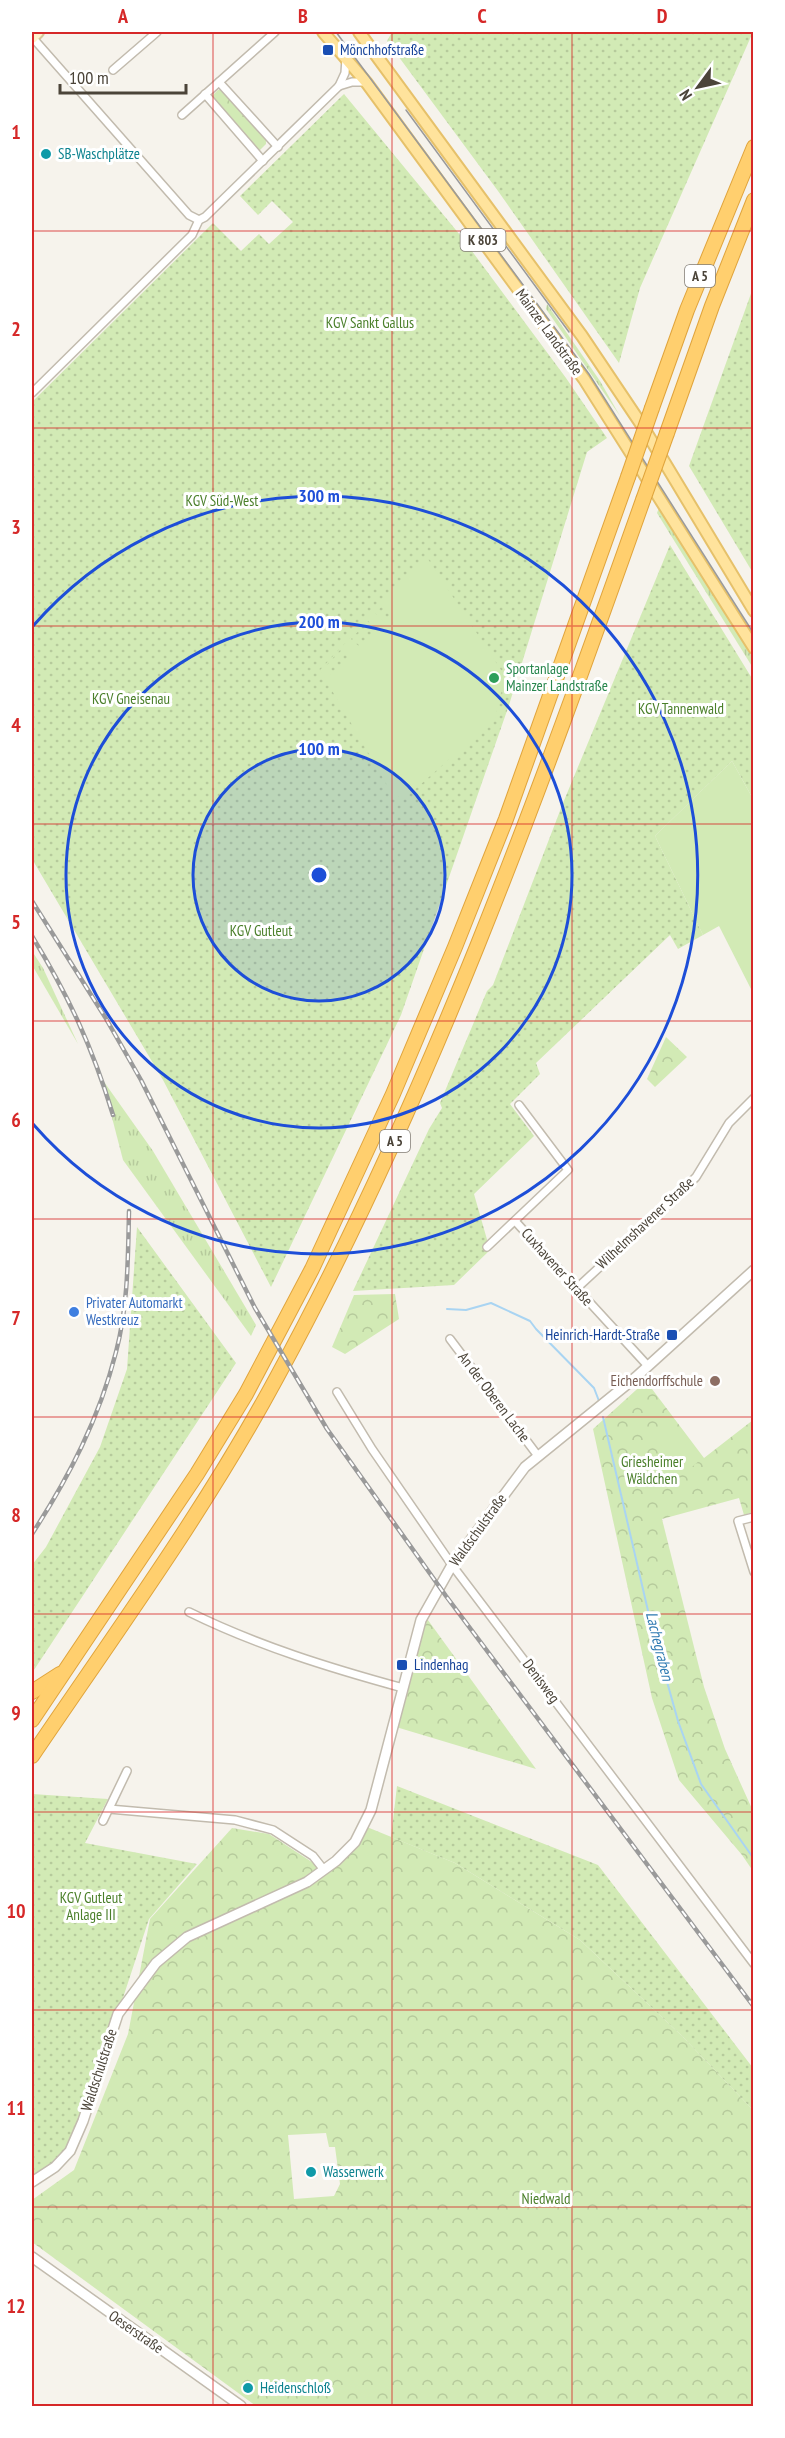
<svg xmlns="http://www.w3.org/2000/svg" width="785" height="2438" viewBox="0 0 785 2438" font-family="'PT Sans Narrow',sans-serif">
  <defs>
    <pattern id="grass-tufts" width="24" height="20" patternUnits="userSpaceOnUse" patternTransform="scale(1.5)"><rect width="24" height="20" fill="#d2eab5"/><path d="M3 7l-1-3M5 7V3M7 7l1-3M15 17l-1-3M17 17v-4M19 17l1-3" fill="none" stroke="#b6ca9c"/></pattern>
    <pattern id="forest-crowns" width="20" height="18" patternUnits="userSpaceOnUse" patternTransform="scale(1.5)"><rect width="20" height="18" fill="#d2eab5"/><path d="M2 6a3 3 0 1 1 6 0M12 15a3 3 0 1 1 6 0" fill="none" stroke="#b6ca9c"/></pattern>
    <pattern id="garden-dots" width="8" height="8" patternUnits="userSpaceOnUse" patternTransform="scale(1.5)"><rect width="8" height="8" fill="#d2eab5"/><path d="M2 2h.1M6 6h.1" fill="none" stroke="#b6ca9c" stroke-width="1.8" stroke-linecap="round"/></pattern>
  </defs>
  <rect width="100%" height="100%" fill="#f6f3ec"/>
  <g fill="url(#grass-tufts)">
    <path d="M547,304L600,381L620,416L546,309Z"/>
    <path d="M660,505L753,657V668L657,513Z"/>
    <path d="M32,951L43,968L78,1044L32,965Z"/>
    <path d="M102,1079L153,1151L256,1325L251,1336L123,1160Z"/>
  </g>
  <g fill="url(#forest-crowns)" fill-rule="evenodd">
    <path d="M218,90H223L266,140V144L260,150L256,149L214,100L213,95Z"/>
    <path d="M666,1037L687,1057L655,1087L647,1079Z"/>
    <path d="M395,1294L399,1319L345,1354L332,1347L354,1295Z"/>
    <path d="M646,1381L704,1458L753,1420V1512L744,1515L739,1498L662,1519L704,1687L725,1749L753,1811V1871L742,1855L679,1780L652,1698L593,1429Z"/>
    <path d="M425,1616L536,1769L396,1727Z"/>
    <path d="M362,1825L455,1863L580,1940L682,2036L753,2110V2406H256L32,2242V2200L74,2170L128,2034L150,1919L232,1828L269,1834L324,1870ZM326,2133L329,2147H335L340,2184L334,2196L294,2199L288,2135Z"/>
  </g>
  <g fill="url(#garden-dots)">
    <path d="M392,32H753L640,288L619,363L498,191L387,41Z"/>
    <path d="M344,94L460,235L566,378L607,438L587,452L509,705L401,1015L271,1287L163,1080L32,859V402L213,223L241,251L259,234L269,244L293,222L272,201L258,215L240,196Z"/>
    <path d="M753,288V573L689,466Z"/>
    <path d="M670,545L753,680V799L732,761L655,836L703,935L678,949L670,935L536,1063L540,1074L510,1104L534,1136L474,1194L490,1250L454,1285L353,1291L429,1129L442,1108L440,1103L487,991L493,985L563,803Z"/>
    <path d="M137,1227L236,1363L32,1673V1565L46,1547L100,1447L127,1369Z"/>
    <path d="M397,1786L598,1865L753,2068V2110L682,2036L580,1940L455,1863L391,1837Z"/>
    <path d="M32,1794L108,1799L85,1843L197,1864L149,1919L115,2022L99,2052L85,2127L66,2157L32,2182Z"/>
  </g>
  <g fill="#d2eab5" fill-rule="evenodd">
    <path d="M426,556L505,676L495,719L404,799L395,795L387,785L320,670ZM384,604L394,613L385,622L375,613ZM368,621L379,631L362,649L351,639ZM341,649L349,656L331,675L324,668Z"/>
    <path d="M732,761L753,799L754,987L751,989L719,926L703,935L655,836Z"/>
    <path d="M671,1427L699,1461L685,1473L656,1439Z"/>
  </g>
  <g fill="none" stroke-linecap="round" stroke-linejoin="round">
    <g stroke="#a9d4f2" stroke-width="2">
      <path d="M447,1309L466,1310L491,1303L530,1321L536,1329L594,1388L599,1401"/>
      <path d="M603,1417L652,1628L678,1721L701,1784L754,1859"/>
    </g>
    <defs>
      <g id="minor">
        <path d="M32,37L189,215L199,220"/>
        <path d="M113,70L157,32"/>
        <path d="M219,82L278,147"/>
        <path d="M339,86L352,82H366"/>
        <path d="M205,94L263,161"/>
        <path d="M182,115L275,32"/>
        <path d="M32,393L192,235L199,220L205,217L339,86L345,73L346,58"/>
        <path d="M515,1221L648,1366"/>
        <path d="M487,1247L568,1170L519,1105"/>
        <path d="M577,1288L685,1188L696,1177L729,1123L754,1098"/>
        <path d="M450,1339L538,1456"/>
        <path d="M337,1392L372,1449L452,1565L754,1964"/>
        <path d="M754,1517L738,1521L754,1572"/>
        <path d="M189,1612C258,1646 330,1668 403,1688"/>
        <path d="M109,1809L235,1820L273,1830L313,1856L324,1870"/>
        <path d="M103,1821L127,1771"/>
      </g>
      <g id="tertiary">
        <path d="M32,2182L55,2167L70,2151L83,2121L118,2014L156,1963L187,1937L307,1882L336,1861L355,1842L371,1810L421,1620L452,1565L525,1467L636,1377L754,1270"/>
        <path d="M32,2257L241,2406"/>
      </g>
      <path id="secondary" d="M32,38L38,32"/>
      <g id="primary">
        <path d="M323,32L366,82L584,379L754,648"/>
        <path d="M359,32L582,336L645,430L754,611"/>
      </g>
      <g id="motorway">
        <path d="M652,408L687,310L754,147"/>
        <path d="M667,433L712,306L754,200"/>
        <path d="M32,1692L60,1674"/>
        <path d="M32,1720L197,1474L246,1394L312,1269L393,1094L455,947L506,819L628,477"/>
        <path d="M32,1756C116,1632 206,1509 277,1377C429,1098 537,799 643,500"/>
      </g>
    </defs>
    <use href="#minor" stroke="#c2bbae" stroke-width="10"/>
    <use href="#tertiary" stroke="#c2bbae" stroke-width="12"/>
    <use href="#secondary" stroke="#d6c79b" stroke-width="14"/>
    <use href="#primary" stroke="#e6c16a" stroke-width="14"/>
    <use href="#motorway" stroke="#e0a43c" stroke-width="16"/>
    <use href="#minor" stroke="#fff" stroke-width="7"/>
    <use href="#tertiary" stroke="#fff" stroke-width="9"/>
    <use href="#secondary" stroke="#fff3cd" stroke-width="10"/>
    <use href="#primary" stroke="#ffe39c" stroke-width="10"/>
    <use href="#motorway" stroke="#ffcf6e" stroke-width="14"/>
    <g stroke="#9a9a9a" stroke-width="1.5">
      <path d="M336,32L589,374L754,634"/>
      <path d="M406,110L569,332"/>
    </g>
    <defs>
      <g id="rail">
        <path d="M32,901L105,1017L141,1080L255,1308L327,1429L446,1596L754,2007"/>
        <path d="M32,936C69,997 92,1046 113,1115"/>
        <path d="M32,1534C69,1477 99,1419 116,1352C128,1307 128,1258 129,1211"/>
      </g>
    </defs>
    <use href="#rail" stroke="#9a9a9a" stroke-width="4.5"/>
    <use href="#rail" stroke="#fff" stroke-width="2" stroke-dasharray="7" stroke-linecap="butt"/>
    <defs>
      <g id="motorway-bridge">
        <path d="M628,477L652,408"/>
        <path d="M643,500L667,433"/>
      </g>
    </defs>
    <use href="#motorway-bridge" stroke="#e0a43c" stroke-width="16" stroke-linecap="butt"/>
    <use href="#motorway-bridge" stroke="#ffcf6e" stroke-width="14"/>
  </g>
  <path fill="none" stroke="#d62828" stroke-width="1.5" stroke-opacity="0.55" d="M213,32V2406M392,32V2406M572,32V2406M32,231H754M32,428H754M32,626H754M32,824H754M32,1021H754M32,1219H754M32,1417H754M32,1614H754M32,1812H754M32,2010H754M32,2207H754"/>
  <circle cx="319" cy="875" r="126" fill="#1d4ed8" fill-opacity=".12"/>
  <g fill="none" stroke="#1d4ed8" stroke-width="3">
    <circle cx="319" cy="875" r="126"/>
    <circle cx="319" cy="875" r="253"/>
    <path d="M33 626A379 379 0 1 1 33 1124"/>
  </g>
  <g fill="#1a4fb4" stroke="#fff" stroke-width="2">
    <rect x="322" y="44" width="12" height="12" rx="3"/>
    <rect x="666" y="1329" width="12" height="12" rx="3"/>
    <rect x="396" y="1659" width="12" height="12" rx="3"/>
  </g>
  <g fill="#0f9aa8" stroke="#fff" stroke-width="2">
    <circle cx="46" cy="154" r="6"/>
    <circle cx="311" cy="2172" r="6"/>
    <circle cx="248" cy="2388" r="6"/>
  </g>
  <circle fill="#2e9e5b" stroke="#fff" stroke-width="2" cx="494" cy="678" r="6"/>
  <circle fill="#3f7fe0" stroke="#fff" stroke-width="2" cx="74" cy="1312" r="6"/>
  <circle fill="#8d6e63" stroke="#fff" stroke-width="2" cx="715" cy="1381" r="6"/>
  <g text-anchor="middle" stroke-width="6" stroke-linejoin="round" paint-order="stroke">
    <g fill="#fff" stroke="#817c74" stroke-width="1.5">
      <rect x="460.5" y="229" width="45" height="22" rx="4.5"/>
      <rect x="685" y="265" width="30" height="22" rx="4.5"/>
      <rect x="380" y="1130" width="30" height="22" rx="4.5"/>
    </g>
    <g font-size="14" font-weight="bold" fill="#4b4439">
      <text x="483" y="245">K 803</text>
      <text x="700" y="281">A 5</text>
      <text x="395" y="1146">A 5</text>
    </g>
    <g font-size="15" fill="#164399" stroke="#fff" text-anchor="start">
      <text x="340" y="55">Mönchhofstraße</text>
      <text x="660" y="1340" text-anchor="end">Heinrich-Hardt-Straße</text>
      <text x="414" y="1670">Lindenhag</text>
    </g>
    <g font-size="15" fill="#0d838f" stroke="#fff" text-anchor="start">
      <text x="58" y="159">SB-Waschplätze</text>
      <text x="323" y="2177">Wasserwerk</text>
      <text x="260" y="2393">Heidenschloß</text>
    </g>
    <g font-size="15" fill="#4a7f2a" stroke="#fff">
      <text x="370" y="328">KGV Sankt Gallus</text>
      <text x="222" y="506">KGV Süd-West</text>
      <text x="131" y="704">KGV Gneisenau</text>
      <text x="681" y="714">KGV Tannenwald</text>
      <text x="261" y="936">KGV Gutleut</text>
      <text x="652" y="1467">Griesheimer<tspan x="652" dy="17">Wäldchen</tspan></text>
      <text x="91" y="1903">KGV Gutleut<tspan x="91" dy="17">Anlage III</tspan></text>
      <text x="546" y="2204">Niedwald</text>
    </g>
    <g font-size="15" fill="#4b4439" stroke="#fff">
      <text transform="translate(549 332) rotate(54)" y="5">Mainzer Landstraße</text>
      <text transform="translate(645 1223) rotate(-43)" y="5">Wilhelmshavener Straße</text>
      <text transform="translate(557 1267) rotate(48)" y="5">Cuxhavener Straße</text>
      <text transform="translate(494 1397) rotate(53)" y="5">An der Oberen Lache</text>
      <text transform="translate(478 1530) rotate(-54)" y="5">Waldschulstraße</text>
      <text transform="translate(541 1681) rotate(53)" y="5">Denisweg</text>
      <text transform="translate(99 2070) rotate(-72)" y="5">Waldschulstraße</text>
      <text transform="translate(136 2332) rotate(35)" y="5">Oeserstraße</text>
    </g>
    <g font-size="15" fill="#27864d" stroke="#fff" text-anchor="start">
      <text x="506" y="674">Sportanlage<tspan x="506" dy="17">Mainzer Landstraße</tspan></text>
    </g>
    <g font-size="15" fill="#366cbe" stroke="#fff" text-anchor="start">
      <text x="86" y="1308">Privater Automarkt<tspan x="86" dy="17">Westkreuz</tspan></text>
    </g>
    <g font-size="15" fill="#785e54" stroke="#fff" text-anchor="end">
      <text x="703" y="1386">Eichendorffschule</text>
    </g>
    <g font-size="16" font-style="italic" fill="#2e7ab2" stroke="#fff">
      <text transform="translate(660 1646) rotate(76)" y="6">Lachegraben</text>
    </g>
  </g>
  <circle cx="319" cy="875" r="9" fill="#1d4ed8" stroke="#fff" stroke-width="3"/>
  <g font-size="18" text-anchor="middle" font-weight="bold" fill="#1d4ed8" stroke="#fff" stroke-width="6" stroke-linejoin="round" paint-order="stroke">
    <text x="319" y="502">300 m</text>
    <text x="319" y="628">200 m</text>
    <text x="319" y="755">100 m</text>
  </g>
  <rect width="785" height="2438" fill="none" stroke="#ffffff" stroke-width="66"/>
  <g transform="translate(698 87) rotate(237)" stroke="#ffffff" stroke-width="4.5" paint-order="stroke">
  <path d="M0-4.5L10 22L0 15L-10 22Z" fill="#4b4439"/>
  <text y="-9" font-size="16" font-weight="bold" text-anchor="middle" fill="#4b4439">N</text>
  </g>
  <path d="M60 84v9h126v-9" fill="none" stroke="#4b4439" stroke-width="3"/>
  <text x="69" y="84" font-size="18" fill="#4b4439" stroke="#ffffff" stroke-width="4.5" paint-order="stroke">100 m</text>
  <rect x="33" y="33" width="719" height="2372" fill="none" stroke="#d62828" stroke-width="2"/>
  <g font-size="20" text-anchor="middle" font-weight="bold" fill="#d62828">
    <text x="123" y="23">A</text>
    <text x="303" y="23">B</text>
    <text x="482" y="23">C</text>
    <text x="662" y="23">D</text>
    <text x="16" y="139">1</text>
    <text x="16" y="336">2</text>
    <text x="16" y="534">3</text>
    <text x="16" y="732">4</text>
    <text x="16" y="929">5</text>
    <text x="16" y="1127">6</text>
    <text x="16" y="1325">7</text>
    <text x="16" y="1522">8</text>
    <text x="16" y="1720">9</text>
    <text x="16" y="1918">10</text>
    <text x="16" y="2115">11</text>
    <text x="16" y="2313">12</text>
  </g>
</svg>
